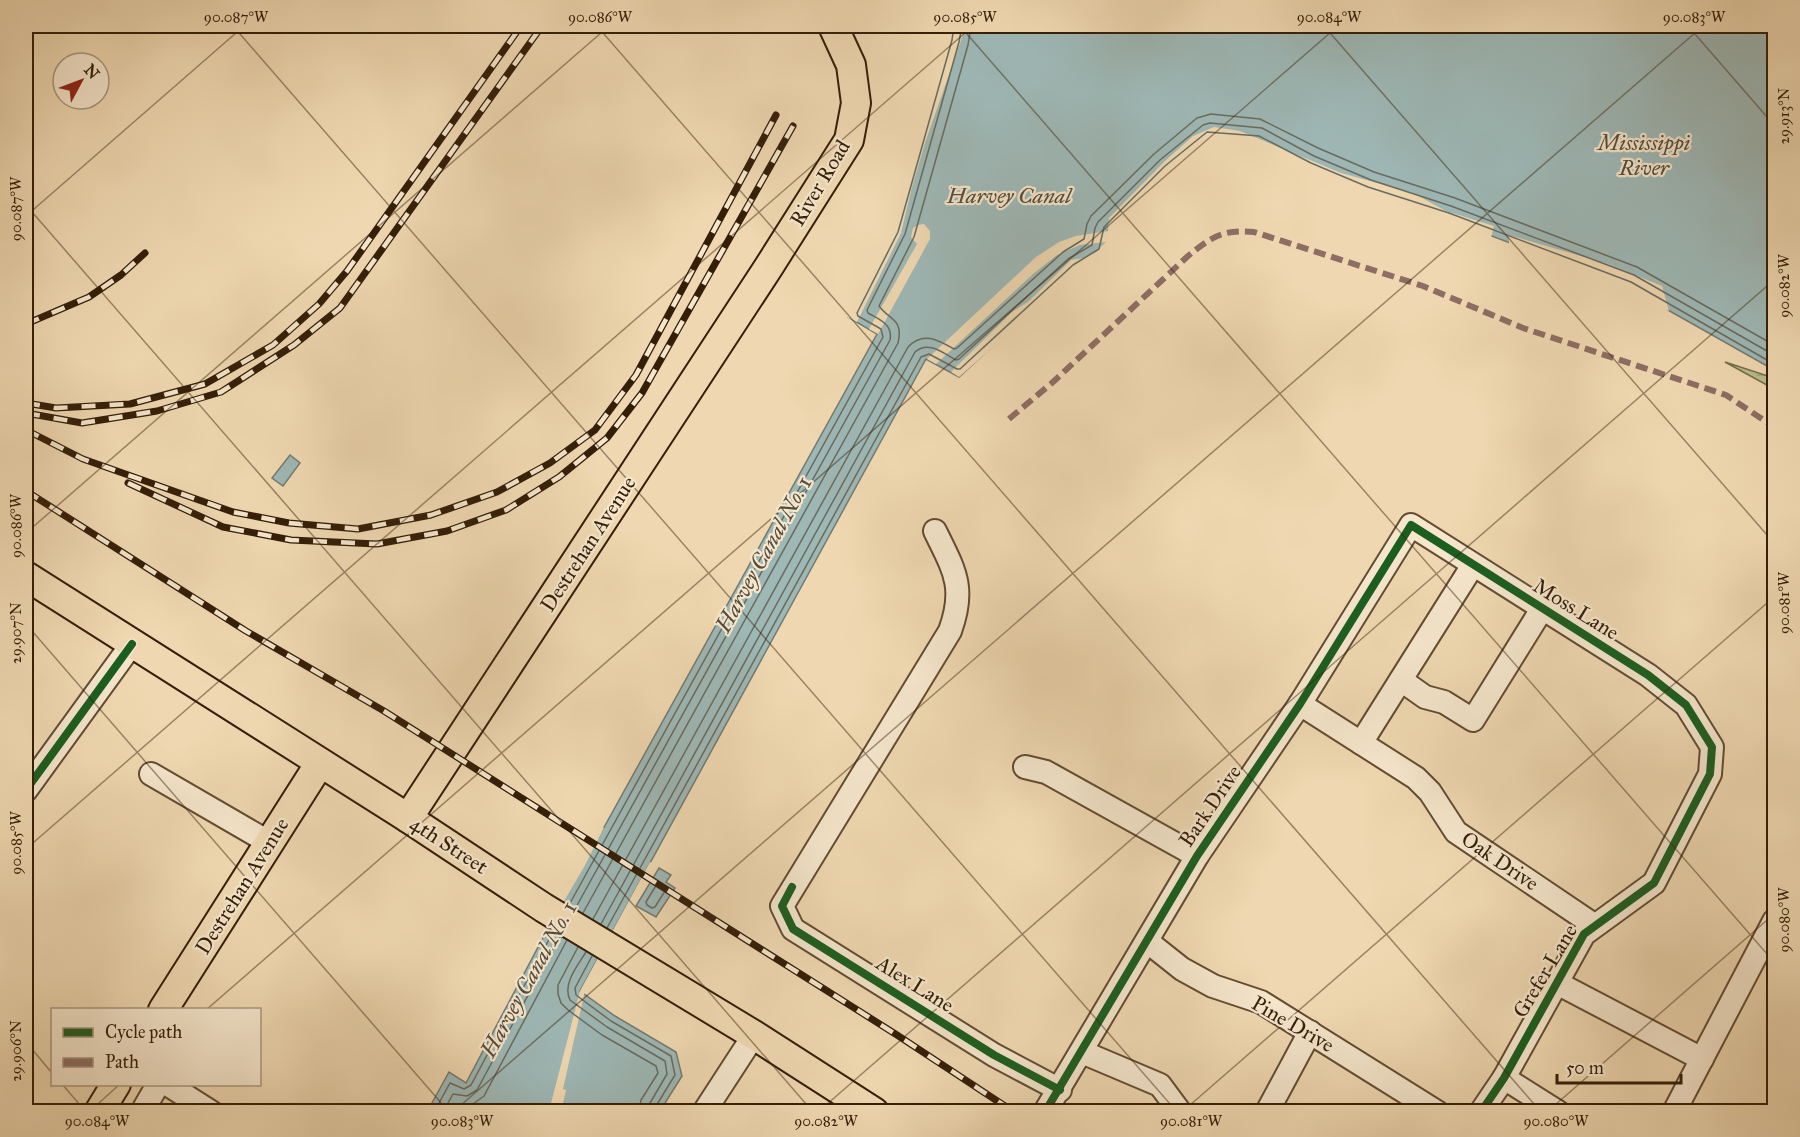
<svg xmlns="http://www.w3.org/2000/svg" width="1800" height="1137" viewBox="0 0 1800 1137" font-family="'IM FELL Great Primer',serif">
  <defs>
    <pattern id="wetland-marsh" width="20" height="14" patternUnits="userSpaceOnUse" patternTransform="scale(1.5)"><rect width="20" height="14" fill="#b7bf8d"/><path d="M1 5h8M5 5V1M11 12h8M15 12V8" fill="none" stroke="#9ea478"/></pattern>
  </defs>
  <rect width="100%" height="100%" fill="#efd8b1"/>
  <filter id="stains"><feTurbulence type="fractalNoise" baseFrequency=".00333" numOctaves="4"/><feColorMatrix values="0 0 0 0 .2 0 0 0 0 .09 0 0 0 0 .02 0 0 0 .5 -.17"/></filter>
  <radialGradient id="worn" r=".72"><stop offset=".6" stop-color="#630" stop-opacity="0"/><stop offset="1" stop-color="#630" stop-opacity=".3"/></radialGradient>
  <path fill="url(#wetland-marsh)" stroke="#766e4a" stroke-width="1.5" d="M1725,362L1774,378V389Z"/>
  <g fill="#9eb8b6" stroke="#747a70" stroke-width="1.5">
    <path d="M949,26H1774V370L1629,288L1447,219L1257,141L1210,137L1169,170L1108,231L1106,252L1077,269L959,377L926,359L580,991L615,1016L676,1052L682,1076L660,1111L427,1112L449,1072L466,1083L545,934L877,334L848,317L892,230Z"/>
    <path d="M290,455L300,463L283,486L272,478Z"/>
    <path d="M659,868L671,875L666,882L675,888L656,917L636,906Z"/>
  </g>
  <g fill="#efd8b1">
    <path d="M946,26H966L925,143L912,187L901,233L857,322L845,316L889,229Z"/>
    <path d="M1214,127L1240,131L1341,173L1413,193L1446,211L1494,226L1491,238L1365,196L1307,171L1256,144L1210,140L1171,173L1111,233L1108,254L1079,272L959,377L951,372L1012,312L1029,301L1071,260L1084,258L1094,253L1106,242L1080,245L1057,255L1033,274L936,364L927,359L1036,257L1059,242L1076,236L1108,231L1109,218L1166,160L1193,136Z"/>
    <path d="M924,224L930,231V239L878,334L869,329L917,244L911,237L913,228L918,225Z"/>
    <path d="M1509,235L1608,264L1662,286L1669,311L1654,306L1628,291L1509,245Z"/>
    <path d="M601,826L604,828L584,867L545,934L542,933Z"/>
    <path d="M650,862L653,864L584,990L585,991L563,1089L566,1090L561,1112L549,1111L580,991Z"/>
  </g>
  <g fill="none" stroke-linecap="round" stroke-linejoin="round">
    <g stroke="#696b5f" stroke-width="1.5">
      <path d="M657,884H661L665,891L655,907L652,908L647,905L646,902Z"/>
      <path d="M569,905L883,337L881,329L858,316L857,313L898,232L952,40L954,26"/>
      <path d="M575,909L890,340C893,324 880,320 868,313L867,310L905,234L959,42L962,26"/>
      <path d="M583,913L898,343C904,319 889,320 879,306L914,237L968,45L971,26"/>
      <path d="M593,919L908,347C923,331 938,340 954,349L957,348L1063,252L1084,239L1087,224L1091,216L1154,154L1197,118L1211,114L1260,119L1318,148L1374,172L1455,198L1637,267L1774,345"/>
      <path d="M601,924L915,352C928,340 943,353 956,360L959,359L1068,259L1092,245L1095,228L1098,222L1160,160L1203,125L1210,123L1262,128L1314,156L1371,180L1451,206L1634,275L1774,355"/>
      <path d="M607,928L921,357L929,354L957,369H960L1073,265L1099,249L1104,227L1165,166L1207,132L1259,136L1311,163L1368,187L1449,213L1631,282L1774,364"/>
      <path d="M578,947L558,985V994L561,1003L568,1010L602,1035L656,1066L658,1073L641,1100L639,1112"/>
      <path d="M586,952C578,965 562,984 570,1000L607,1027L665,1061L667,1074L650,1103L648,1112"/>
      <path d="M592,956L575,988L576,995L611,1021L671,1056L675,1075L656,1106V1112"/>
      <path d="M434,1112L450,1083L464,1089L471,1085L553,932"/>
      <path d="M443,1112L453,1094L467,1096L477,1090L560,936"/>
      <path d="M453,1112L457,1105L473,1104L484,1096L567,940"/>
    </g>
    <defs>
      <g id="minor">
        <path d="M935,531C954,570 966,587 950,631L782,906L793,929L994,1055L1060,1090"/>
        <path d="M1401,680L1425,697L1444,702L1473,720L1542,609"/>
        <path d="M1300,704L1416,778L1430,792L1456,832L1594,925"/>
        <path d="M1361,743L1473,565"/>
        <path d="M1025,767L1046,772L1197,856"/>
        <path d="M151,774L270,843"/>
        <path d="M26,790L132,644"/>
        <path d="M1148,942L1182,969L1213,986L1261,1002L1437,1112"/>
        <path d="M1557,983L1702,1059"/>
        <path d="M1082,1052L1160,1085L1180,1112"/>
        <path d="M1504,1078L1558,1112"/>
        <path d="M167,1084L211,1112"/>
        <path d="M142,1112L157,1086L161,1084"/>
        <path d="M704,1112L754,1035"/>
        <path d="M1045,1112L1197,856L1300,704L1411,525L1648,675L1686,705L1712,747L1710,774L1654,883L1584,934L1504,1078L1481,1112"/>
        <path d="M1267,1112L1310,1032"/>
        <path d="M1674,1112L1774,921"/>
      </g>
      <g id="major">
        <path d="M26,576L408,818L544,908L754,1035L874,1112"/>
        <path d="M408,818L768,268L849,140L856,103L851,65L833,26"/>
        <path d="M163,1010L320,763"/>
        <path d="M99,1112L116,1084"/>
      </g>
    </defs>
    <use href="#minor" stroke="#634c32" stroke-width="26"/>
    <use href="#major" stroke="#341e08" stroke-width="32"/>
    <use href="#minor" stroke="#f5e6cc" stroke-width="22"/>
    <use href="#major" stroke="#efd8b1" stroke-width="28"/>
    <defs>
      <g id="rail">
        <path d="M26,324L89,297L121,275L145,253"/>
        <path d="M26,403L56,408L130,404L205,384L273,345L319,304L347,271L521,26"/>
        <path d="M26,413L82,423L157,411L221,392L294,345L340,308L542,26"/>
        <path d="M26,430L83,459L233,512L289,523L358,529L431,515L497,492L550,463L595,430L636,375L776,115"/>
        <path d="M128,483L223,527L291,540L377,544L447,531L506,510L559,477L607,438L642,393L793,126"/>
        <path d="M26,491L246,631L384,711L897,1035L1014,1112"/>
      </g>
    </defs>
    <use href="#rail" stroke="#341e08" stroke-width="7"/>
    <use href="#rail" stroke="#f5e6cc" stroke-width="4.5" stroke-dasharray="14" stroke-linecap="butt"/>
    <path stroke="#8d6e63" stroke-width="6" stroke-dasharray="12 6" stroke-linecap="butt" d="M1009,419L1053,382L1188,256C1211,237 1223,229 1254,232L1423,286L1523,328L1726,395L1774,427"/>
    <defs>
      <g id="cycleway">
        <path d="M26,790L132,644"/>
        <path d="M792,887L782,906L793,929L994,1055L1060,1090"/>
        <path d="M1045,1112L1197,856L1300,704L1411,525L1648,675L1686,705L1712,747L1710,774L1654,883L1584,934L1504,1078L1481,1112"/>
      </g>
    </defs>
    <use href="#cycleway" stroke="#f5e6cc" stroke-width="11"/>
    <use href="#cycleway" stroke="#1b5e20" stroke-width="8"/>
  </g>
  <path fill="none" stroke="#341e08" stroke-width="1.5" stroke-opacity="0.45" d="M233,26L1177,1112M597,26L1541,1112M960,26L1774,962M1324,26L1774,543M1688,26L1774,125M26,205L813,1112M26,216L244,26M26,533L609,26M26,624L449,1112M26,849L973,26M206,1010L1338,26M26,1042L52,1073M62,1084L86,1112M89,1112L120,1084M453,1112L1703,26M818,1112L1774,280M1182,1112L1774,597M1547,1112L1774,914"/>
  <g text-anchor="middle" stroke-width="4.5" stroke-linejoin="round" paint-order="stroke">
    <g font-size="21" fill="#341e08" stroke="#f5e6cc">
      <text transform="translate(820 183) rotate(-59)" y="7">River Road</text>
      <text transform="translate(588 544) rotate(-57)" y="7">Destrehan Avenue</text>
      <text transform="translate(1576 609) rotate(32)" y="7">Moss Lane</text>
      <text transform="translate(1210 806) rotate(-56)" y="7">Bark Drive</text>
      <text transform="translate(449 845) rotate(33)" y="7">4th Street</text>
      <text transform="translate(1500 861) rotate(34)" y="7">Oak Drive</text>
      <text transform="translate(242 886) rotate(-58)" y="7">Destrehan Avenue</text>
      <text transform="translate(1545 971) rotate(-59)" y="7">Grefer Lane</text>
      <text transform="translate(915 984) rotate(32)" y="7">Alex Lane</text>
      <text transform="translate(1293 1024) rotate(30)" y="7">Pine Drive</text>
    </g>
    <g font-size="22" font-style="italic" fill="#544c3c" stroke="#f5e6cc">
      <text x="1644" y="150">Mississippi<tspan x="1644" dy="25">River</tspan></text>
      <text x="1009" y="203">Harvey Canal</text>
      <text transform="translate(763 554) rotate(-61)" y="8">Harvey Canal No. 1</text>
      <text transform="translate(528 979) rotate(-61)" y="8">Harvey Canal No. 1</text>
    </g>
  </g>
  <rect width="1800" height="1137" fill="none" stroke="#efd8b1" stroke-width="66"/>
  <rect x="51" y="1008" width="210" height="78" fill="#f5e6cc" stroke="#a8967e" stroke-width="1.5"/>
  <rect x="63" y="1028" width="30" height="9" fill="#1b5e20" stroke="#a8967e" stroke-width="1.5"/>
  <text x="105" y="1038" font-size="18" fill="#341e08">Cycle path</text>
  <rect x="63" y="1058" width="30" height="9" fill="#8d6e63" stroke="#a8967e" stroke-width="1.5"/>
  <text x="105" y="1068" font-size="18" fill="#341e08">Path</text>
  <g transform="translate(81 81) rotate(49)"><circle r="28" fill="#f5e6cc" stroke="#a8967e" stroke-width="1.5"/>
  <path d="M0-4.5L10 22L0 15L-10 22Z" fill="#8f2418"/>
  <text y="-9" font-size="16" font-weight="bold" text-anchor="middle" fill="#341e08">N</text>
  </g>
  <path d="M1557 1074v9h124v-9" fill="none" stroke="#341e08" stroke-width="3"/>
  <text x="1566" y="1074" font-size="18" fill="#341e08" stroke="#f5e6cc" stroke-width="4.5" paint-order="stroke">50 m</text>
  <rect x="33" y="33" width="1734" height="1071" fill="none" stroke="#341e08" stroke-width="2"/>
  <g font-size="15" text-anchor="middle" fill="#341e08">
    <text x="236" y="22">90.087°W</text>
    <text x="600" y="22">90.086°W</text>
    <text x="965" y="22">90.085°W</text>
    <text x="1329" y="22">90.084°W</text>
    <text x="1694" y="22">90.083°W</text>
    <text transform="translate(1784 116) rotate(-90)" y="5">29.913°N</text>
    <text transform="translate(16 209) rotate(-90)" y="5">90.087°W</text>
    <text transform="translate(1784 286) rotate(-90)" y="5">90.082°W</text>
    <text transform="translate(16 526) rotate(-90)" y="5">90.086°W</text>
    <text transform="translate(1784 603) rotate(-90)" y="5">90.081°W</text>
    <text transform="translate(16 633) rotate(-90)" y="5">29.907°N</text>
    <text transform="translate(16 843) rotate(-90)" y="5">90.085°W</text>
    <text transform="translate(1784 920) rotate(-90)" y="5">90.080°W</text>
    <text transform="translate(16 1051) rotate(-90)" y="5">29.906°N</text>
    <text x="97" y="1126">90.084°W</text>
    <text x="462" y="1126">90.083°W</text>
    <text x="826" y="1126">90.082°W</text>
    <text x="1191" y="1126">90.081°W</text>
    <text x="1556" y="1126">90.080°W</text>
  </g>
  <rect width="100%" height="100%" filter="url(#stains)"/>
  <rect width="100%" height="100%" fill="url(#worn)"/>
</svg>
